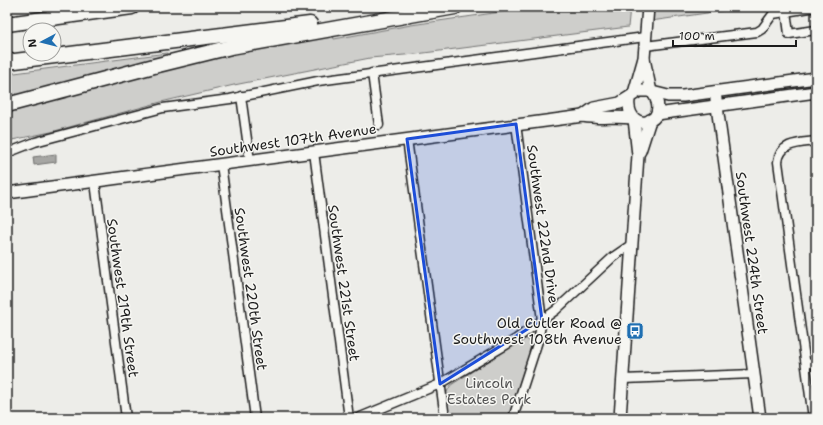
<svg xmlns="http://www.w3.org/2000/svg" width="823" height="425" viewBox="0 0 823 425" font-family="'Shantell Sans',sans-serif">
  <rect width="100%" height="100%" fill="#edede9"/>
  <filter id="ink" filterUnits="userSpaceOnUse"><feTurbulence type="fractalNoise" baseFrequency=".025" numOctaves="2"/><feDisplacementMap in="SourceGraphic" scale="8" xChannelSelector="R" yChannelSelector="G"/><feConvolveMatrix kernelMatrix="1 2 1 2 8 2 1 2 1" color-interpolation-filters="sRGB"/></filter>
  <g filter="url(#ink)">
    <g fill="#cececb" stroke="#757574">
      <path d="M535,7H630L628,27L416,54L370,58L234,85L161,102L51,132L7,141V109L184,62L333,35L334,39L411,25Z"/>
      <path d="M653,7H749L651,21Z"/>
      <path d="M167,53L170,55L7,102V74Z"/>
      <path d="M523,339H527L532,345L508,418H448C446,406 443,395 451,385Z"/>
    </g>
    <path fill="#a6a6a3" stroke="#6f6f6d" d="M56,154V162L34,165L33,157Z"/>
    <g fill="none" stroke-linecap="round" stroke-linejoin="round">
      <defs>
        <g id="street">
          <path d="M786,11L789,34L816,30"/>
          <path d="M645,46L757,32L762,29L773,14L816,7"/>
          <path d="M372,73L379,125"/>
          <path d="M241,96L250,161"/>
          <path d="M407,139L445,418"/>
          <path d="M314,152L349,418"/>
          <path d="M7,153L35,142L163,108L230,99L318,81L645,37"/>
          <path d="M221,164L255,418"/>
          <path d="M95,182L126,418"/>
          <path d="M806,364L816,363"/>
          <path d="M623,379L754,374"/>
          <path d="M358,418L440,384L516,339L556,310L613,257L632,244"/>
          <path d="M513,418L538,341L542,320L516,124"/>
          <path d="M813,418L778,162C780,142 800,143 816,141"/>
        </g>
        <g id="secondary">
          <path d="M644,59L651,92"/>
          <path d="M715,92L760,418"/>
          <path d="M634,93L644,58L648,7"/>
          <path d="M629,98C625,137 673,124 653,93"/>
          <path d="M657,114L816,92"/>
          <path d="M583,116L594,108L620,103L639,91H648L668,96H683L816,78"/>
          <path d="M640,151L650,120"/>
          <path d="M7,193L583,116C600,119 615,116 632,118"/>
          <path d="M620,418L638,155L634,119"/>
        </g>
        <g id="highway">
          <path d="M7,24L132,7"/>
          <path d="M7,62L310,24"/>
          <path d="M7,105L154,66L231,47L455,7"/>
        </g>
      </defs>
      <use href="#street" stroke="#1c1c1c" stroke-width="11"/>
      <use href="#secondary" stroke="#1c1c1c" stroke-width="14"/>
      <use href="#highway" stroke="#1c1c1c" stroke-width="17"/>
      <use href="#street" stroke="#f6f6f2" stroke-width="8"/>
      <use href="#secondary" stroke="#f6f6f2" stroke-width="11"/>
      <use href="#highway" stroke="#f6f6f2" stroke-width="14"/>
    </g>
  </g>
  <path fill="#1d4ed8" fill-opacity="0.2" stroke="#1d4ed8" stroke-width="3" stroke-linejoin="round" d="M516,124L542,320L440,384L407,139Z"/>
  <defs>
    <symbol id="bus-square" viewBox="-11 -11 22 22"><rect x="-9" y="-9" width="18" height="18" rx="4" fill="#1f6fb2" stroke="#f6f6f2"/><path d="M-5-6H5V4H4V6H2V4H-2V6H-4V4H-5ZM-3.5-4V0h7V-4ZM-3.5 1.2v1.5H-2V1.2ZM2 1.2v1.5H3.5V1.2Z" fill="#fff"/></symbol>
  </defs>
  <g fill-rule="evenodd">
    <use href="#bus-square" x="625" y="321" width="20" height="20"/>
  </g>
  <g text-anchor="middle" stroke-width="3" stroke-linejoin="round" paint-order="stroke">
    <g font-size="14" fill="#1c1c1c" stroke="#f6f6f2">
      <text transform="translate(293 140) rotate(-8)" y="5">Southwest 107th Avenue</text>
      <text transform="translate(543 224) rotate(82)" y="5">Southwest 222nd Drive</text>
      <text transform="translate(752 253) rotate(82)" y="5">Southwest 224th Street</text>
      <text transform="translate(344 283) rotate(82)" y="5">Southwest 221st Street</text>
      <text transform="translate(251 289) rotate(82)" y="5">Southwest 220th Street</text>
      <text transform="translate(123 298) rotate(82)" y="5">Southwest 219th Street</text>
    </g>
    <g font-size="14" fill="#1c1c1c" stroke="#f6f6f2" text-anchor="end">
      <text x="622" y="328">Old Cutler Road @<tspan x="622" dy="16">Southwest 108th Avenue</tspan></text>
    </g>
    <g font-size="14" fill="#515151" stroke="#f6f6f2">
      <text x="489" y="388">Lincoln<tspan x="489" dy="16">Estates Park</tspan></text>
    </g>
  </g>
  <rect width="823" height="425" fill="none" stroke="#f6f6f2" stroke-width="24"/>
  <rect x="12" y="12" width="799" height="401" fill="none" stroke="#1c1c1c" stroke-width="1.5" filter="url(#ink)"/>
  <g transform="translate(42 42) rotate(263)"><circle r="19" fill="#f6f6f2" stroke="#9f9f9c"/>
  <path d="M0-3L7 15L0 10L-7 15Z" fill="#1f6fb2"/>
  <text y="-6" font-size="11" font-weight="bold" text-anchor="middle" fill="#1c1c1c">N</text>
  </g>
  <path d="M673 40v6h123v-6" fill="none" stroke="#1c1c1c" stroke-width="2"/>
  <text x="679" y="40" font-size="12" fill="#1c1c1c" stroke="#f6f6f2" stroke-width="3" paint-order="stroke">100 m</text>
</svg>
